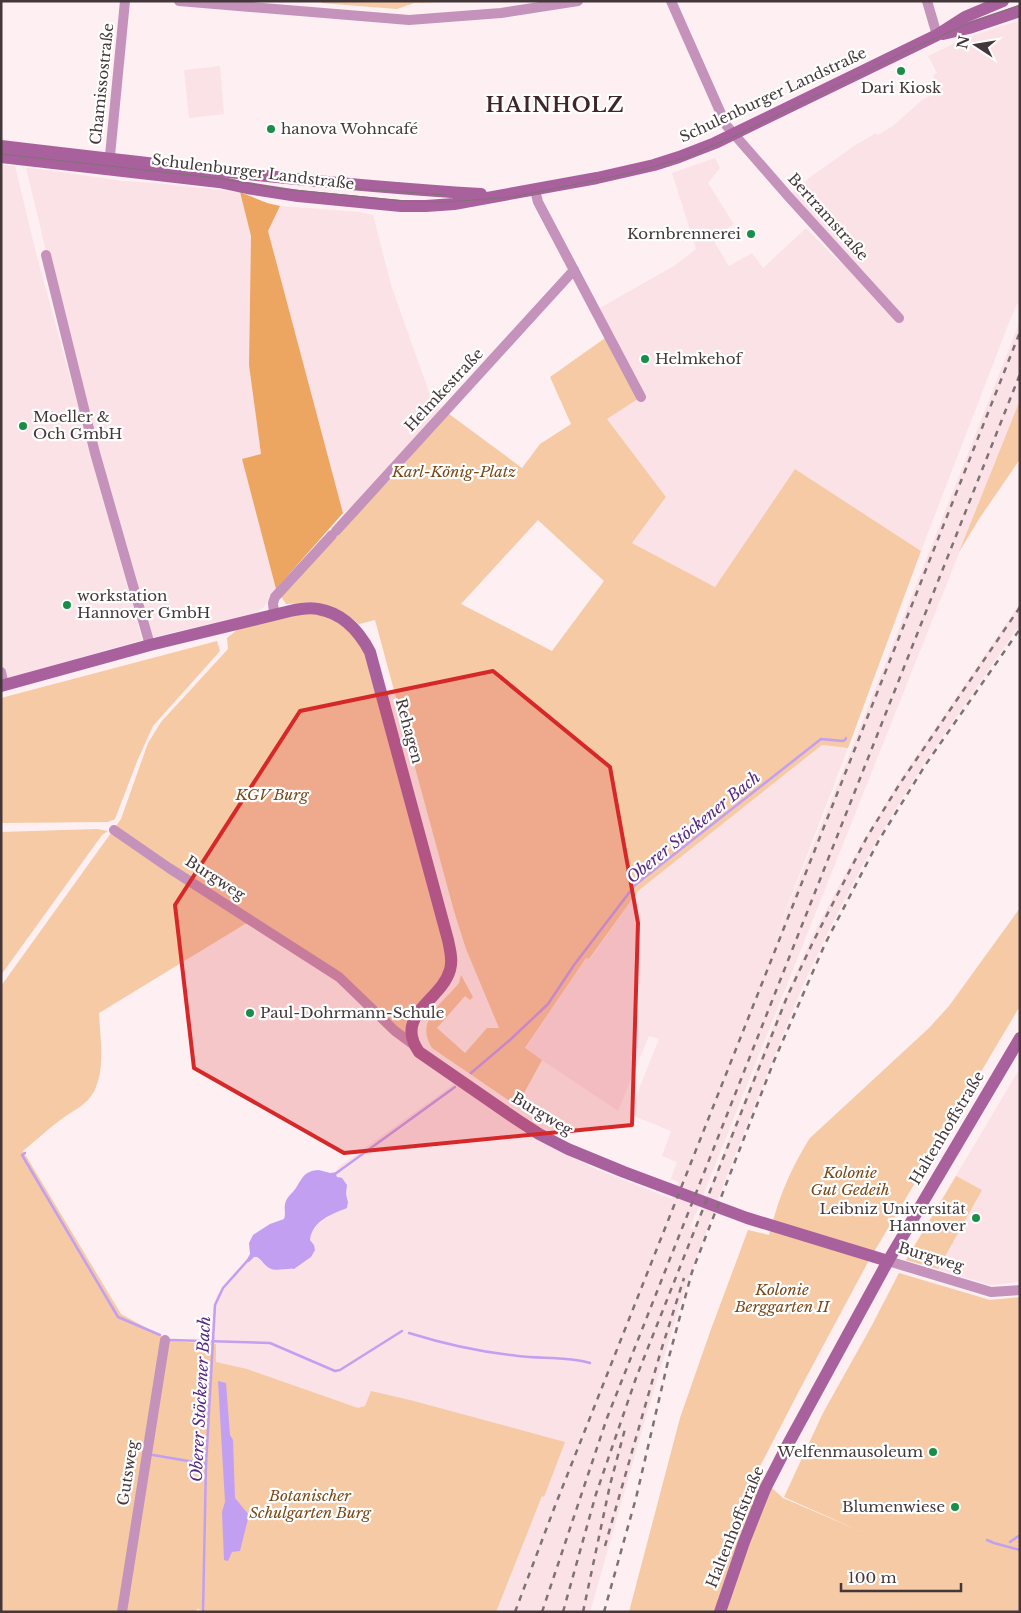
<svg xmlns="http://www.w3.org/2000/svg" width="1021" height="1613" viewBox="0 0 1021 1613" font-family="'Libre Baskerville',serif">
  <rect width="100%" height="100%" fill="#fdeff2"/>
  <g fill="#fbe2e7">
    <path d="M1020,20V305L1017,304L1010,320L921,551L795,469L715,587L632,543L666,497L607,419L641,397L596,310L674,266L696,249L672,173L715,158L720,168L708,183L734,224L712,238L729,266L752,253L763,268L806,228L839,262L844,256L788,196L809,178L854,146L876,133L878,135L893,126L922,100L940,91L933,75L937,73L928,56L968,37Z"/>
    <path d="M220,66L224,114L189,118L184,70Z"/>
    <path d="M1,165L15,166L36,253L142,640L1,680Z"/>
    <path d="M26,168H32L124,181L154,183L240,192L251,236L249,365L261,454L242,459L276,589L263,608L251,614L149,638L46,251Z"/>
    <path d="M280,206L360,212L373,215L391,285L431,398L445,411L365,498L343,513L268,231Z"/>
    <path d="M1020,321V400L690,1228L694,1229L779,1011L812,937L860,846L900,780L1020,603V624L926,761L895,810L861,868L830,928L803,985L725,1180L683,1295L647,1413L590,1612H207L170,1341L210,1343L214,1305L217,1295L246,1261L249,1262L254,1257H257L268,1268L294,1269L314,1245L310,1240L311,1234L317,1225L335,1212L347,1208L348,1202L346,1194L347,1190L337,1177V1172H336L338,1167L454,1084L490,1106L540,1141L598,1170L672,1199L679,1182L671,1179L677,1162L662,1156L671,1131L629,1114L659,1039L649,1036L618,1111L525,1049L586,958L590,959L638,891L822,745L848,748L771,949L841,776Z"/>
    <path d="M1020,1068V1282L990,1285L906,1260Z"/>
  </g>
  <g fill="#f5caa5" fill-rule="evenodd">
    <path d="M321,1H474L414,3L397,9L321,3Z"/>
    <path d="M608,336L641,397L607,419L666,497L632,543L715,587L795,469L921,551L848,748L822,745L638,891L589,959L586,958L525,1048L542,1060L517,1106L432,1048C414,1020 443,1003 459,983L461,975L473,997L470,1000L465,996L437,1028L465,1053L487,1028H499L466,949L454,911L375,620L359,624L344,613L314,602L286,604L280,595L344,529L372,497L399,471L445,411L522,468L540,444L571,424L550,377ZM538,520L604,581L552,651L461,604Z"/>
    <path d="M1020,400V459L979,519L959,552Z"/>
    <path d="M329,612L362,637L451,959L422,1007L415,1044L339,978L248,924H245L99,1013C100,1037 105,1065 96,1087C90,1104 72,1111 59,1121C47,1130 35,1141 23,1151L121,1314L170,1341L216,1344V1362L247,1369L358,1408L365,1406L371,1391L410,1400L565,1442L544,1497L542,1496L496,1612H207L197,1609L196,1612H1V986L121,819L148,743L161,722L228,649L227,638L249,620L274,614Z"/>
    <path d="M217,641L220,651L153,726L138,759L115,819L108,822L1,823V698Z"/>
    <path d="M97,829L108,831L102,835L1,975V832Z"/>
    <path d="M1020,908V1006L868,1262L800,1389L756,1474L783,1498L860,1531L784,1497L823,1413L871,1327L899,1273L990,1300L1020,1297V1612H629L680,1418L710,1332L748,1230L769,1235C779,1198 789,1171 810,1138L929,1028L949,1006Z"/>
    <path d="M956,1176L982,1190L938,1269L906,1260Z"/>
  </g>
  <path fill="#eda562" d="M240,192L267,203L280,206L268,231L343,513L276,589L242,459L261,454L249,365L251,236Z"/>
  <g fill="#c39ff1">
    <path d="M319,1170L330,1173L338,1172L336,1174L337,1177L342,1178L347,1185L346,1194L348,1202L347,1208C332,1214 312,1221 310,1240L314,1245L315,1250L311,1257L294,1269C286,1268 276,1272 269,1268C265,1266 262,1260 257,1257H254L249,1262L246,1261L250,1254L249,1243L253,1235L270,1224L284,1219C286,1214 284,1209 285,1204C287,1196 292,1194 296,1188C303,1177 304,1171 319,1170Z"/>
    <path d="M218,1381L226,1383L230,1435L233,1440L235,1498L249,1515L240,1551L232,1552L228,1561L224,1560L222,1512L225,1502Z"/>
  </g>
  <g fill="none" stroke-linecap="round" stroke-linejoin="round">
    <g stroke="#c39ff1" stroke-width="2.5">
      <path d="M471,1073L511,1039L548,1004L574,965L635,885L821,739L843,741L845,740L846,738"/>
      <path d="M25,1153L22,1155L118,1317L160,1335"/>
      <path d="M335,1174L455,1087"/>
      <path d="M409,1333C444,1344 481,1352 518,1356C541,1359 567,1356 590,1363"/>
      <path d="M170,1340L270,1343L335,1371L340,1370L402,1331"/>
      <path d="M153,1455L206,1464"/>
      <path d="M987,1540L994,1543L1020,1550"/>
      <path d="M1010,1542L1020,1535"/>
      <path d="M203,1612L206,1464L215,1305L223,1288L248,1260"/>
    </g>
    <g stroke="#c492ba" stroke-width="10">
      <path d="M179,1L409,20L501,13L578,1"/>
      <path d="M671,1L726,125L788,196L899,318"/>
      <path d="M927,1L937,35"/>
      <path d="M109,166L125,1"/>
      <path d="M535,190L538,202L641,397"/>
      <path d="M46,255L95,453L150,645"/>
      <path d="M336,531L574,270"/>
      <path d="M274,614L273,603L275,597L332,535"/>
      <path d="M1,672L4,685"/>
      <path d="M114,830L169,868L339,977L395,1031L414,1045"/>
      <path d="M888,1261L991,1292L1020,1290"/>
      <path d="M122,1612L165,1340"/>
    </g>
    <g stroke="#a9619d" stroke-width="12">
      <path d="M943,34L969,28L1020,11"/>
      <path d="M1,146C161,165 321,184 481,194"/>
      <path d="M1,157L219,182L247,188L298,196L401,206H426L454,204L597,178L654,165L679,157L715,143L937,35L965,17L1003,1"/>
      <path d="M1,686L150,645L290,611C299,609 309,607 318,609C343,613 359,631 370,652L448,940C450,950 453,960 450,970C441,1001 393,1015 419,1052L516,1119L539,1134L568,1149L624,1172L747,1218L888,1261"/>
      <path d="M720,1612L744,1542L765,1489L787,1446L888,1261L1020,1038"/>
    </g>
    <g stroke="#7f7275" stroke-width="1">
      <path d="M1,154L217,178L275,188L404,201L446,202L513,197L631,173L684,158L735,136L909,50L972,22L1020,5"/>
      <path d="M262,179L362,189L446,195"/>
    </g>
    <g stroke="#7f7275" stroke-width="2.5" stroke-dasharray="6 6" stroke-linecap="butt">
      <path d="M605,1546L660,1354L684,1278"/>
      <path d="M515,1612L555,1506L1020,332"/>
      <path d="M542,1612L607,1418L1020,374"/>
      <path d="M563,1612L596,1494L636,1378L787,997L813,942L867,837L899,785L1020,607"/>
      <path d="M583,1612L610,1485L625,1429"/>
      <path d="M604,1612L636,1498L669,1357L692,1272L774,1061L825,944L879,840L926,764L1020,629"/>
    </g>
  </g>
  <path fill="#d62828" fill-opacity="0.2" stroke="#d62828" stroke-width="4" stroke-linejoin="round" d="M493,671L610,767L638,923L632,1125L344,1153L194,1068L175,905L300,711Z"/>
  <g fill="#198e48" stroke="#fff" stroke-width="2">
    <circle cx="901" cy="71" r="5"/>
    <circle cx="271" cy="129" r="5"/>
    <circle cx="751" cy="234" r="5"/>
    <circle cx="645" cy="359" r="5"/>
    <circle cx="23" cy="426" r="5"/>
    <circle cx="67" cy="605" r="5"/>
    <circle cx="250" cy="1013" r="5"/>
    <circle cx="976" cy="1218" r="5"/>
    <circle cx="933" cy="1452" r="5"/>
    <circle cx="955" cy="1507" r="5"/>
  </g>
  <g text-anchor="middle" stroke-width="4.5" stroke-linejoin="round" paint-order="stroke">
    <g font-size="15" fill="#44373a" stroke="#fff">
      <text transform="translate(102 84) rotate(-84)" y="5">Chamissostraße</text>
      <text transform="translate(773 95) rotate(-25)" y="5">Schulenburger Landstraße</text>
      <text transform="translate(253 172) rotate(7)" y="5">Schulenburger Landstraße</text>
      <text transform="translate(828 217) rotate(48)" y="5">Bertramstraße</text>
      <text transform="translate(444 390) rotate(-47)" y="5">Helmkestraße</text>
      <text transform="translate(409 731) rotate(75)" y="5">Rehagen</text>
      <text transform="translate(215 878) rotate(33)" y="5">Burgweg</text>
      <text transform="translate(542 1114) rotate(31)" y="5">Burgweg</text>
      <text transform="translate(947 1128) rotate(-59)" y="5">Haltenhoffstraße</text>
      <text transform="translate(931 1257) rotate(17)" y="5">Burgweg</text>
      <text transform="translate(128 1473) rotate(-81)" y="5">Gutsweg</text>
      <text transform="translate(735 1527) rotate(-68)" y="5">Haltenhoffstraße</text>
    </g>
    <g font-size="15" fill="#44373a" stroke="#fff" text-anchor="start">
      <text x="901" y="93" text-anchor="middle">Dari Kiosk</text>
      <text x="281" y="134">hanova Wohncafé</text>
      <text x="741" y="239" text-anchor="end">Kornbrennerei</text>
      <text x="655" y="364">Helmkehof</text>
      <text x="33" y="422">Moeller &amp;<tspan x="33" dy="17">Och GmbH</tspan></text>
      <text x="77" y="601">workstation<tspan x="77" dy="17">Hannover GmbH</tspan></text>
      <text x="260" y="1018">Paul-Dohrmann-Schule</text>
      <text x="966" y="1214" text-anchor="end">Leibniz Universität<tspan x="966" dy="17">Hannover</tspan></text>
      <text x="923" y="1457" text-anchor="end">Welfenmausoleum</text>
      <text x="945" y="1512" text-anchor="end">Blumenwiese</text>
    </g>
    <g font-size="15" font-style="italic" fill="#784817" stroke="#fff">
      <text x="454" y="477">Karl-König-Platz</text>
      <text x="272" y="800">KGV Burg</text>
      <text x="850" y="1178">Kolonie<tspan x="850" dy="17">Gut Gedeih</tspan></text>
      <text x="782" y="1295">Kolonie<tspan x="782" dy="17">Berggarten II</tspan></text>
      <text x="310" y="1501">Botanischer<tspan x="310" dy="17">Schulgarten Burg</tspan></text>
    </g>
    <g font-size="16" font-style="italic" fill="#562683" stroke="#fff">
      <text transform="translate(693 827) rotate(-39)" y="6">Oberer Stöckener Bach</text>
      <text transform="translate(200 1399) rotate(-87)" y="6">Oberer Stöckener Bach</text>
    </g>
    <g font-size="20" font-weight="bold" letter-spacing="1" fill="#3e262c" stroke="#fff">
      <text x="555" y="112">HAINHOLZ</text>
    </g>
  </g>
  <rect width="1021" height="1613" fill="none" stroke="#44373a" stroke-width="5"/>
  <g transform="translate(976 45) rotate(282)" stroke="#ffffff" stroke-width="4" paint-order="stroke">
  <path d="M0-4L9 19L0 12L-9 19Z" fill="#44373a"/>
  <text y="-8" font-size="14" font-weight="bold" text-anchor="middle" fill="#44373a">N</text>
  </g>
  <path d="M841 1583v8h120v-8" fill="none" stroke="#44373a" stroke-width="2.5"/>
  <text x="848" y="1583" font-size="15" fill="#44373a" stroke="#ffffff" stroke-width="4" paint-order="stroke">100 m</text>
</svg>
